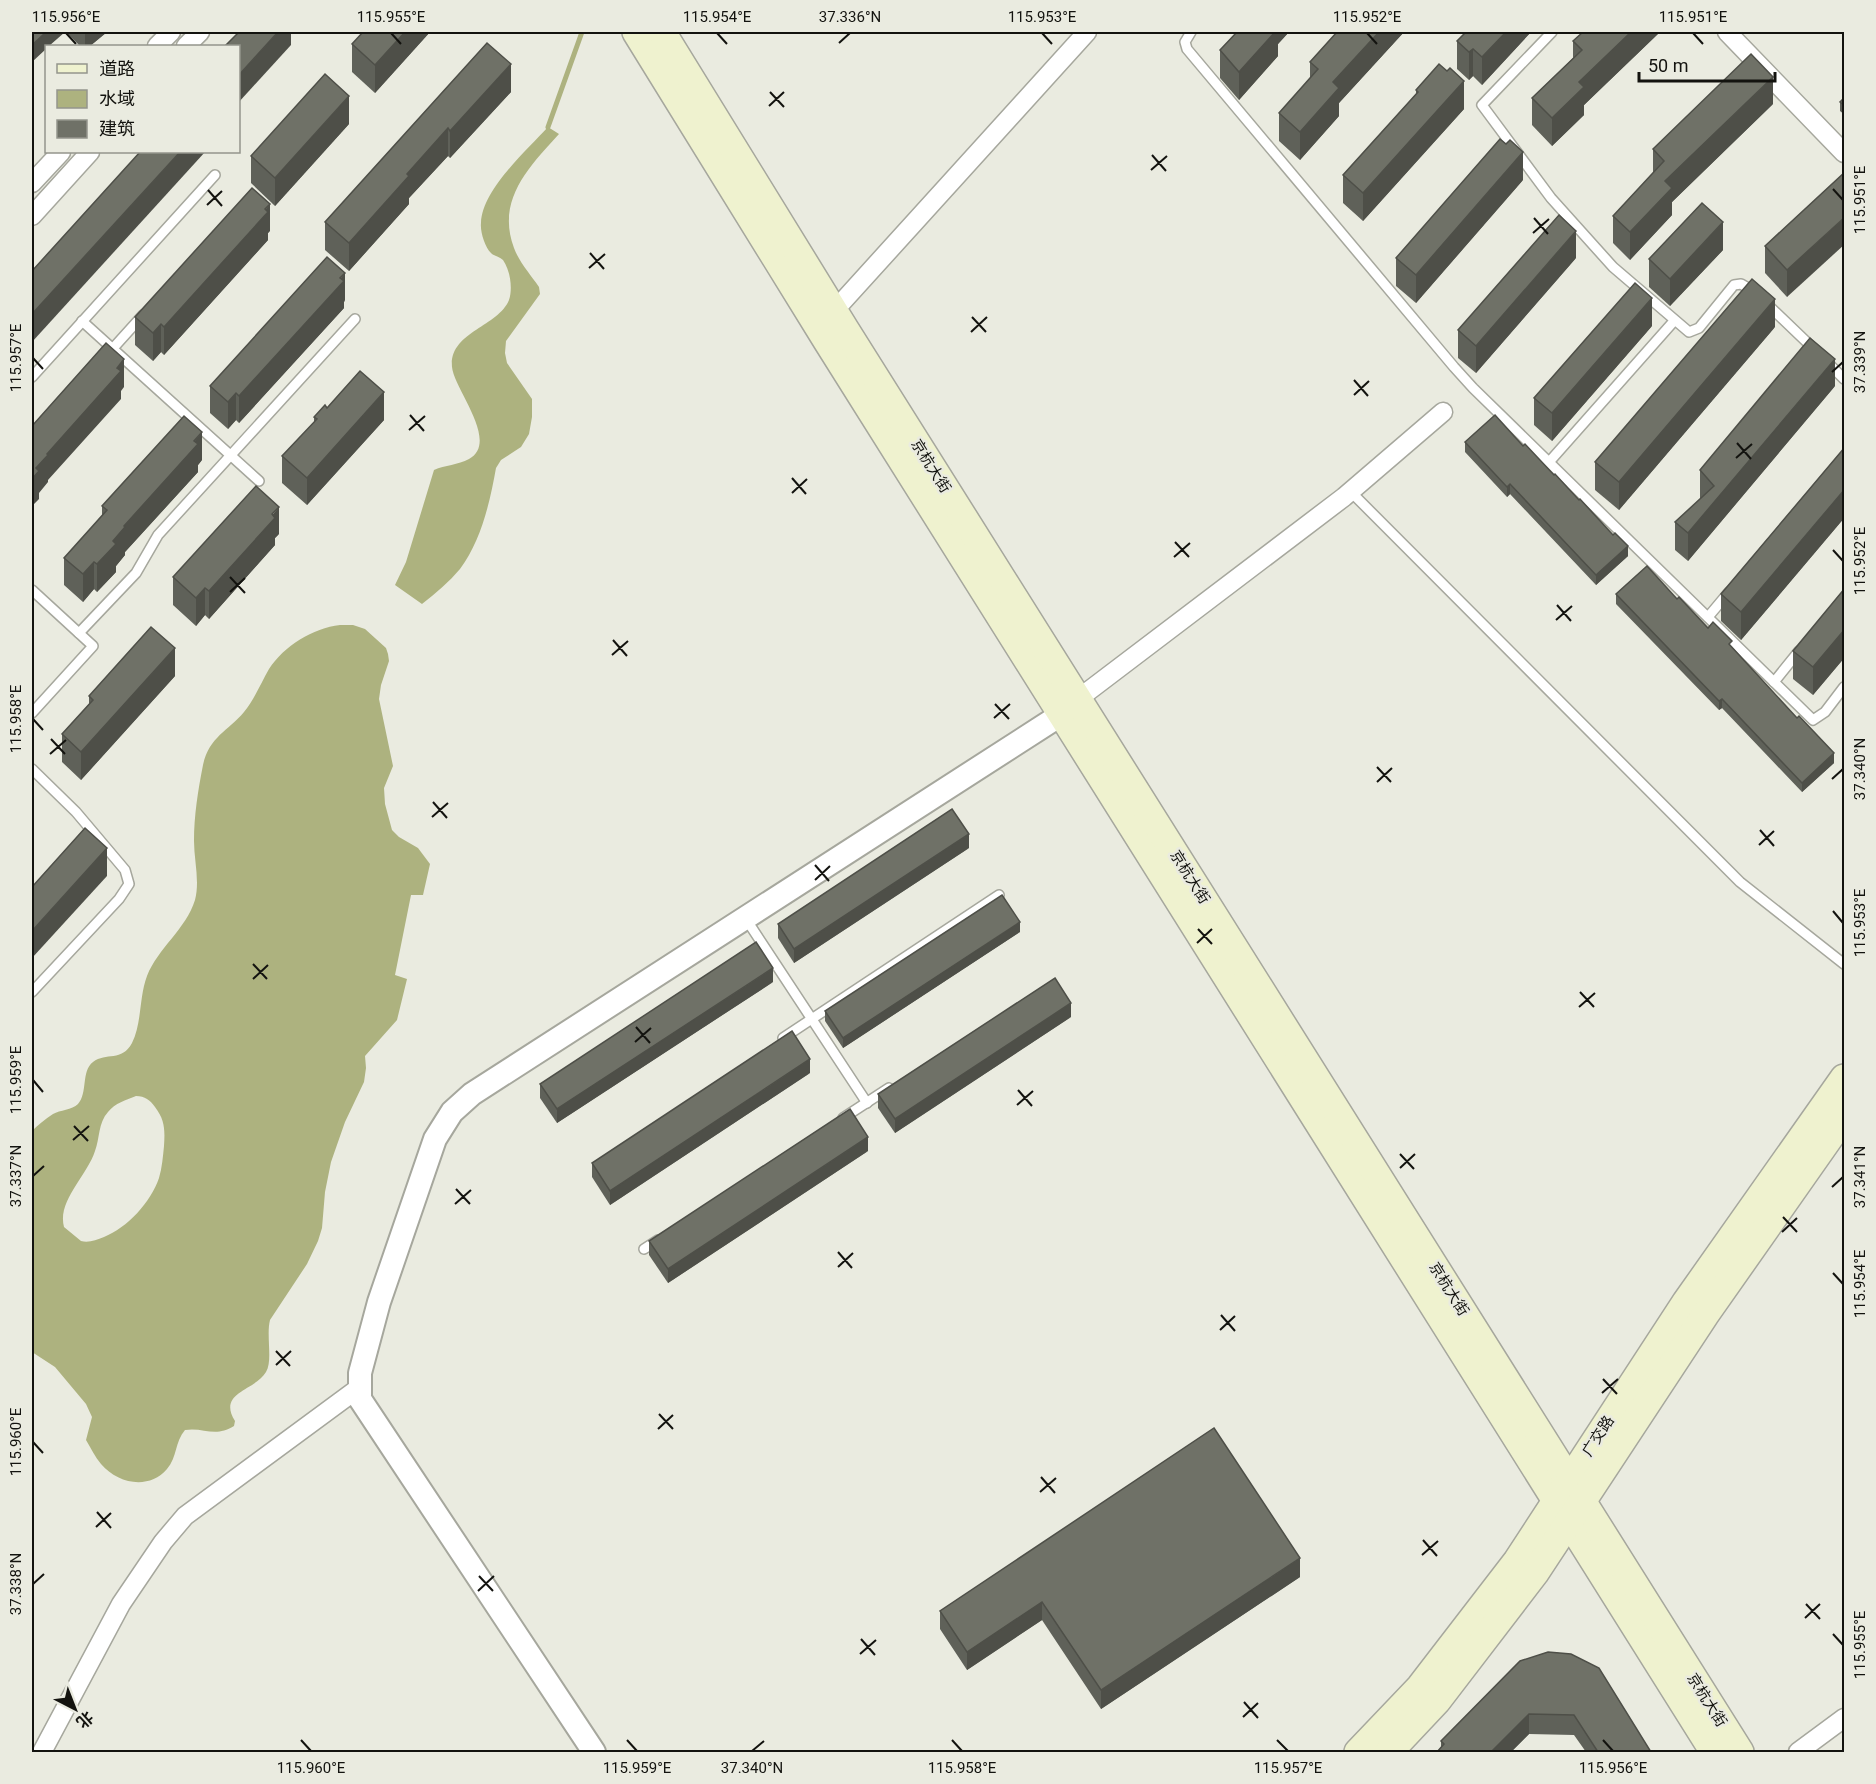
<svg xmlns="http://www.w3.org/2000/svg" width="1876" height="1784" viewBox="0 0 1876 1784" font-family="Roboto,'Noto Sans SC',sans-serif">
  <rect width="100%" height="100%" fill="#eaebe0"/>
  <g fill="#adb27f" fill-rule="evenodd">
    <path d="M548,127L559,134C529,167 496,200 514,248C519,262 531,275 539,287L540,294L506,341L505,353L507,363L532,399V417L529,434L521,447L501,460L496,468C490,502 481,541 460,569C449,582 436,593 422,604L395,585L406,562L434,470C445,465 458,465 469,459C500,442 454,389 452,367C449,332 498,327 509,300C513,288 510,270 503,260C500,257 494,256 491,253C485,247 480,232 481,223C482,190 526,151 548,127Z"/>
    <path d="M340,625H353L365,629L386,648L388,654L389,661L381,685L379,699L393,766L384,788L385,804L392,830L399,837L418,848L430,864L423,895H411L395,975L407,979L397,1020L365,1056L366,1068L364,1082L345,1122L331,1162L325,1192L322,1228L318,1241L307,1264L270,1320C266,1336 273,1361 266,1372C255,1391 217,1392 235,1421L234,1426C215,1438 204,1427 185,1430C175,1441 177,1458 167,1469C149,1490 118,1484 101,1464C95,1457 91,1448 86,1440L92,1417L86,1404L55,1367L32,1352V1131C38,1125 45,1119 53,1114C60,1110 72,1110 78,1104C88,1093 81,1071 93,1062C106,1052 122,1062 132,1043C142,1023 139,997 147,976C158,948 186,929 195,900C200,881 194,860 194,841C194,816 198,790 203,765C209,737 228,731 244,712C254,700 261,683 269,669C284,646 313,628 340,625ZM136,1096C145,1096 150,1100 155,1107C165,1120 165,1130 164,1146C163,1156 162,1168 159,1178C151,1202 127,1228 104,1237C96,1240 89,1243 81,1241L64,1227C57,1201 87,1176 95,1151C100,1138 98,1123 108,1112C115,1103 126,1100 136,1096Z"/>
  </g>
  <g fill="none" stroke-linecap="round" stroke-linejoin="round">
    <path stroke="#adb27f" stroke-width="5" d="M548,127L582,32"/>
    <defs>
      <g id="service">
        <path d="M1191,32L1185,42L1187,49L1454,367L1473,388L1813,720L1825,712L1844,687"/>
        <path d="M1552,32L1482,105L1551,198L1613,267L1689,332L1699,328L1734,285L1741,284L1755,292"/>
        <path d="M1767,304L1815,350"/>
        <path d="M82,321L259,481"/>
        <path d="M106,356L143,315"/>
        <path d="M1827,362L1844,379"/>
        <path d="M32,377L215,175"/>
        <path d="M1550,461L1674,321"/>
        <path d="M1350,491L1740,882L1844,964"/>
        <path d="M32,590L93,646L32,713"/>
        <path d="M1708,617L1729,592"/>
        <path d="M79,633L136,573L158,535L355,319"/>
        <path d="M1774,682L1799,651"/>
        <path d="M32,769L76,812L125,870L129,884L119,899L32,992"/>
        <path d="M746,919L867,1103"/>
        <path d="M783,1038L999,895"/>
        <path d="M843,1118L889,1088"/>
        <path d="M644,1249L658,1240"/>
      </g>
      <g id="minor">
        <path d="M1727,32L1844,153"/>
        <path d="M157,46L171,32"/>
        <path d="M186,46L200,32"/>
        <path d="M32,183L61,152"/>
        <path d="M32,216L90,152"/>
        <path d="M834,311L1087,32"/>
        <path d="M1078,699L1344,497L1443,412"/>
        <path d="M42,1752L121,1604L163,1542L185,1516L360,1387"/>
        <path d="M1798,1752L1844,1718"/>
      </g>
      <path id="tertiary" d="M594,1752L360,1399V1373L379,1302L435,1139L452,1112L472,1094L1062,714"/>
      <g id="secondary">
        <path d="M636,32L827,341L1714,1752"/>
        <path d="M662,32L845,329L1740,1752"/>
        <path d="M1358,1752L1420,1687L1517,1561L1686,1302L1844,1078"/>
        <path d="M1389,1752L1437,1701L1535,1573L1705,1315L1844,1117"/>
      </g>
    </defs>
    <use href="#service" stroke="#a6a79d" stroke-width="12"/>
    <use href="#minor" stroke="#a6a79d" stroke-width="21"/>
    <use href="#tertiary" stroke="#a6a79d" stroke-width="26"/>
    <use href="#secondary" stroke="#a6a79d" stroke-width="30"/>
    <use href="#service" stroke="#fff" stroke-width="9"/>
    <use href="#minor" stroke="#fff" stroke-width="18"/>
    <use href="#tertiary" stroke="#fff" stroke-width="22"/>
    <use href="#secondary" stroke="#eff2cf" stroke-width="27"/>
  </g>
  <g fill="#5f6159">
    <path d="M66,32H107L90,46H80Z"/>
    <path d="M430,32L375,93L352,72V44Z"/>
    <path d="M1237,32H1289L1278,44V56L1239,100L1220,78V50Z"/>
    <path d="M1337,32H1404L1339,103V116L1300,160L1279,141V113L1310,78V62Z"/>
    <path d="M1531,32L1482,85L1473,76L1469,80L1457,69V41Z"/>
    <path d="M1583,32H1660L1584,105V115L1552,146L1532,125V98L1573,58V41Z"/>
    <path d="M487,43L511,92L450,158L448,156L409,198V204L349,271L325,250V222Z"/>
    <path d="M1447,71L1464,109L1363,221L1343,203V175L1416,94V90Z"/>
    <path d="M1845,97V115L1840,111V102Z"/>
    <path d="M1773,104L1672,202V215L1630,260L1613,243V216L1653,173V149Z"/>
    <path d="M349,124L275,206L251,183V156Z"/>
    <path d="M1845,172L1787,297L1765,273V246Z"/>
    <path d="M1523,180L1416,303L1396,286V258Z"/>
    <path d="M270,231L268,233V240L164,355L161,352L153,361L135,345V317Z"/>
    <path d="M1723,250L1670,306L1649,287V259Z"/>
    <path d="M1576,258L1476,373L1458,358V330Z"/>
    <path d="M345,300L344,302V308L239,423L236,420L228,429L210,413V386Z"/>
    <path d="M1652,326L1552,441L1534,425V398Z"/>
    <path d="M1775,327L1619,510L1595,490V462Z"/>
    <path d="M1835,386L1688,561L1675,550V522L1701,499L1700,498V470Z"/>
    <path d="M327,408L384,420L307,505L282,483V456L314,423V417Z"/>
    <path d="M1465,442L1523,446L1613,535L1628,556L1596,585L1510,494L1507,497L1465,452Z"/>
    <path d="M1845,447V517L1741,640L1721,621V594Z"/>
    <path d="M202,460L198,465V472L125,552V555L116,566V572L97,592L94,589L83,602L64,585V558L102,516V506Z"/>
    <path d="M279,534L275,538V545L209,619L205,615L196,626L173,605V577Z"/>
    <path d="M1845,588V657L1813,695L1793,679V651Z"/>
    <path d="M1616,594L1677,599L1708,628L1732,647L1834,763L1802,792L1722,708L1719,710L1616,604Z"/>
    <path d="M175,676L81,780L62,762V734L89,704V696Z"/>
    <path d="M969,848L794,963L778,938V924Z"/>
    <path d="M1020,932L843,1048L825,1021V1011Z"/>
    <path d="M773,982L557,1123L540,1098V1084Z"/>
    <path d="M1071,1017L895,1133L878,1108V1094Z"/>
    <path d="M810,1073L610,1205L592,1177V1163Z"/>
    <path d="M868,1151L668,1283L649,1255V1241Z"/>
    <path d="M1300,1577L1101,1709L1042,1620L967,1670L940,1629V1611Z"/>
    <path d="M1520,1661L1651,1752H1586L1574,1735L1529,1734L1511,1752H1437L1441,1747V1741Z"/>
  </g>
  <g fill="#4e4f48">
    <path d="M46,32H65L49,46H46V49L32,62V45Z"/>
    <path d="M88,32H107L90,46H85V34Z"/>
    <path d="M278,32H291V45L238,103V76Z"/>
    <path d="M405,32H430L375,93V65Z"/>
    <path d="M1272,32H1289L1278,44V56L1239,100V72Z"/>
    <path d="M1379,32H1404L1339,103V116L1300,160V132L1333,82Z"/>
    <path d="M1506,32H1531L1482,85V57Z"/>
    <path d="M1631,32H1660L1584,105V115L1552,146V118L1579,82Z"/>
    <path d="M1473,49V76L1469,80V52Z"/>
    <path d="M511,64V92L450,158V131Z"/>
    <path d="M1773,77V104L1672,202V215L1630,260V232L1665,181Z"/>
    <path d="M1464,81V109L1363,221V193Z"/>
    <path d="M349,96V124L275,206V178Z"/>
    <path d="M448,128V156L409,198V204L349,271V243L407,174Z"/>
    <path d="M180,152H205L32,342V314Z"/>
    <path d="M1523,152V180L1416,303V275Z"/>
    <path d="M270,204V231L268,233V240L164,355V327Z"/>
    <path d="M1845,217V244L1787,297V270Z"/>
    <path d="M1723,222V250L1670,306V279Z"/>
    <path d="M1576,231V258L1476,373V346Z"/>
    <path d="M345,273V300L344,302V308L239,423V396Z"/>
    <path d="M1652,298V326L1552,441V413Z"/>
    <path d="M1775,299V327L1619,510V482Z"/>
    <path d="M161,324V352L153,361V333Z"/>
    <path d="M124,359V387L121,391V399L48,480V482L39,493V499L32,506V479L36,468Z"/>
    <path d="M1835,359V386L1688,561V533Z"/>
    <path d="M384,392V420L307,505V478Z"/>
    <path d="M236,393V420L228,429V402Z"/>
    <path d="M202,432V460L198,465V472L125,552V555L116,566V572L97,592V564L124,526Z"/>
    <path d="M1510,484V494L1507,497V487Z"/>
    <path d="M1845,489V517L1741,640V612Z"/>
    <path d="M279,507V534L275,538V545L209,619V591Z"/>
    <path d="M1628,546V556L1596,585V575Z"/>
    <path d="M94,562V589L83,602V574Z"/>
    <path d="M205,588V615L196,626V598Z"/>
    <path d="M1845,629V657L1813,695V667Z"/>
    <path d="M175,648V676L81,780V752Z"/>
    <path d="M1722,699V708L1719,710V701Z"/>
    <path d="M1834,753V763L1802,792V783Z"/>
    <path d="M969,834V848L794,963V949Z"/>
    <path d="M107,848V876L32,958V931Z"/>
    <path d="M1020,922V932L843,1048V1038Z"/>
    <path d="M773,968V982L557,1123V1109Z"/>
    <path d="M1071,1003V1017L895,1133V1119Z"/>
    <path d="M810,1059V1073L610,1205V1191Z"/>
    <path d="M868,1137V1151L668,1283V1269Z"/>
    <path d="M1300,1558V1577L1101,1709V1690Z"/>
    <path d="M1042,1602V1620L967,1670V1652Z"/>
    <path d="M1529,1714V1734L1511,1752H1491Z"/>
  </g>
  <g fill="#6f7167" stroke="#4e4f48" stroke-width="1.5">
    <path d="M32,32H46L32,45Z"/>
    <path d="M239,32H278L238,76V46H225Z"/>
    <path d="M363,32H405L375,65L352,44Z"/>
    <path d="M1237,32H1275L1239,72L1220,50Z"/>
    <path d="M1337,32H1379L1333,82L1339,88L1300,132L1279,113L1318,69L1310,62Z"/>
    <path d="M1466,32H1506L1482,57L1473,49L1469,52L1457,41Z"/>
    <path d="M1583,32H1631L1579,82L1584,87L1552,118L1532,98L1582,50L1573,41Z"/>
    <path d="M487,43L511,64L450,131L448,128L407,174L409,176L349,243L325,222Z"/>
    <path d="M1751,54L1773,77L1665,181L1672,188L1630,232L1613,216L1664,161L1653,149Z"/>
    <path d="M1439,64L1447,71L1450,68L1464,81L1363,193L1343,175L1418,92L1416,90Z"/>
    <path d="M325,74L349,96L275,178L251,156Z"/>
    <path d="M1845,97V106L1840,102Z"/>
    <path d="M1500,139L1506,144L1510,140L1523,152L1416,275L1396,258Z"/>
    <path d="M140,152H180L32,314V271Z"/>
    <path d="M1845,172V217L1787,270L1765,246Z"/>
    <path d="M252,188L270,204L265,209L268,212L164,327L161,324L153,333L135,317Z"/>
    <path d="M1702,203L1723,222L1670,279L1649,259Z"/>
    <path d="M1559,215L1576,231L1476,346L1458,330Z"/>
    <path d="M327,257L345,273L340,278L344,281L239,396L236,393L228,402L210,386Z"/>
    <path d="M1752,279L1775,299L1619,482L1595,462Z"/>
    <path d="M1635,283L1652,298L1552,413L1534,398Z"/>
    <path d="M1810,338L1835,359L1688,533L1675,522L1714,486L1700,470Z"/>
    <path d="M106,343L124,359L117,368L121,371L47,454L48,455L36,468L39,471L32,479V426Z"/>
    <path d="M360,371L384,392L307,478L282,456L317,419L314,417L325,405L327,408Z"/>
    <path d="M1495,415L1523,446L1525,444L1554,475L1555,474L1579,500L1580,499L1613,535L1615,533L1628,546L1596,575L1510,484L1507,487L1465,442Z"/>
    <path d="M184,416L202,432L194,441L198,444L124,526L125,527L113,541L116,544L97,564L94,562L83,574L64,558L107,510L102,506Z"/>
    <path d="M1845,447V489L1741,612L1721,594Z"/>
    <path d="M256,486L279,507L272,514L275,518L209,591L205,588L196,598L173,577Z"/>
    <path d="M1647,566L1677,599L1679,597L1708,628L1713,622L1732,641L1729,644L1797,718L1799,716L1834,753L1802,783L1722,699L1719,701L1616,594Z"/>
    <path d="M1845,588V629L1813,667L1793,651Z"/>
    <path d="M151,627L175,648L81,752L62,734L93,700L89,696Z"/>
    <path d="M952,809L969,834L794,949L778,924Z"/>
    <path d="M85,828L107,848L32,931V887Z"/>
    <path d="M1002,895L1020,922L843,1038L825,1011Z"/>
    <path d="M756,942L773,968L557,1109L540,1084Z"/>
    <path d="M1055,978L1071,1003L895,1119L878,1094Z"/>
    <path d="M792,1031L810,1059L610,1191L592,1163Z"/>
    <path d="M850,1109L868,1137L668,1269L649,1241Z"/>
    <path d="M1214,1428L1300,1558L1101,1690L1042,1602L967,1652L940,1611Z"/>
    <path d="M1548,1652L1571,1654L1599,1668L1651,1752H1598L1574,1715L1529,1714L1491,1752H1437L1444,1744L1441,1741L1520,1661Z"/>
  </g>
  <path fill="none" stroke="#13130f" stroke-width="2" d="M66,33L76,44M391,33L401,44M717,33L727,44M1042,33L1052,44M1367,33L1377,44M1693,33L1703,44M839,43L850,33M770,92L784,107M769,106L784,92M1152,155L1166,171M1151,170L1167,156M1833,189L1843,200M208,190L222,206M207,205L222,191M1534,218L1548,234M1533,233L1549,219M590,253L604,269M589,268L605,254M972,317L986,332M971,332L987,317M33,358L43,369M1832,372L1843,362M1354,380L1368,396M1354,395L1369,381M410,415L424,431M409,430L425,416M1737,443L1751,459M1736,458L1752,444M792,478L806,494M792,493L807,479M1175,542L1189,557M1833,550L1843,561M1174,557L1190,543M230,577L245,593M230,592L245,578M1557,605L1571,621M1556,620L1572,606M613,640L627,656M612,655L628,641M995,704L1009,719M994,718L1010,704M33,719L43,730M51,739L65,754M50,754L66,740M1377,767L1391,782M1832,779L1843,769M1377,782L1392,768M433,802L447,818M432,817L448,803M1760,830L1774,846M1759,845L1774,831M815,865L829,881M815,880L830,866M1833,911L1843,923M1198,929L1212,944M1197,943L1212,929M253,964L267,979M253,979L268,965M1580,992L1594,1007M1579,1007L1595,993M636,1027L650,1043M635,1042L651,1028M33,1080L43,1092M1018,1090L1032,1106M1017,1105L1033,1091M74,1126L88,1141M73,1140L89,1126M1400,1154L1414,1169M1400,1168L1415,1154M33,1176L44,1166M1832,1187L1843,1177M456,1189L470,1204M455,1204L471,1190M1783,1217L1797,1232M1782,1232L1797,1218M838,1252L852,1268M838,1267L853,1253M1833,1273L1843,1284M1221,1315L1235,1331M1220,1330L1235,1316M276,1351L290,1366M276,1365L291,1351M1603,1379L1617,1394M1602,1393L1618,1379M659,1414L673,1429M658,1429L673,1415M33,1442L43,1453M1041,1477L1055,1493M1040,1492L1056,1478M97,1512L111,1528M96,1527L111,1513M1423,1540L1437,1556M1422,1555L1438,1541M479,1576L493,1591M33,1584L44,1574M478,1591L494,1576M1806,1604L1820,1619M1805,1618L1820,1604M1833,1634L1843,1645M861,1639L875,1655M860,1654L876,1640M1244,1702L1258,1718M1243,1717L1258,1703M301,1740L311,1751M627,1740L637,1751M952,1740L962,1751M1277,1740L1288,1751M1603,1740L1613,1751M752,1751L764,1741"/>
  <g text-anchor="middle" stroke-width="5" stroke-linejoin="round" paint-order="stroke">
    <g font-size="15" fill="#13130f" stroke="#eaebe0">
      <text transform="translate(931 466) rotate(58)" y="5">京杭大街</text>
      <text transform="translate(1190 877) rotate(58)" y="5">京杭大街</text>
      <text transform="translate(1449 1289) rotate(58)" y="5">京杭大街</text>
      <text transform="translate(1598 1436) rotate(-57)" y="5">广交路</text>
      <text transform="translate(1707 1700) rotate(58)" y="5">京杭大街</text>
    </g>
  </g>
  <rect width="1876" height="1784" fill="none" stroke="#eaebe0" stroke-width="66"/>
  <rect x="45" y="45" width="195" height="108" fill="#eaebe0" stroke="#94958c" stroke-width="1.5"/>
  <rect x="57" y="64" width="30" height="9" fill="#eff2cf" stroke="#94958c" stroke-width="1.5"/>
  <text x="99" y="75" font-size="18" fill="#13130f">道路</text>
  <rect x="57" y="90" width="30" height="18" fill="#adb27f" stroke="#94958c" stroke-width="1.5"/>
  <text x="99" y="105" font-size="18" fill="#13130f">水域</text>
  <rect x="57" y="120" width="30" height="18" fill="#6f7167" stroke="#94958c" stroke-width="1.5"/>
  <text x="99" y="135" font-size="18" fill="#13130f">建筑</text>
  <g transform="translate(75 1709) rotate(138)" stroke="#eaebe0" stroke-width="4.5" paint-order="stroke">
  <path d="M0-4.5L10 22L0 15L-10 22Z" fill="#13130f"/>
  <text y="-9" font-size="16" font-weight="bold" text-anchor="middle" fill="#13130f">北</text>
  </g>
  <path d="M1639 72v9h136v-9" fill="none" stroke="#13130f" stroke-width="3"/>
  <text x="1648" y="72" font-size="18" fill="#13130f" stroke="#eaebe0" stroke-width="4.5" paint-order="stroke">50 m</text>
  <rect x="33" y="33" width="1810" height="1718" fill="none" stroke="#13130f" stroke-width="2"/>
  <g font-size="15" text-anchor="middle" fill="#13130f">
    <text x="66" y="22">115.956°E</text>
    <text x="391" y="22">115.955°E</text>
    <text x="717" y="22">115.954°E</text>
    <text x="850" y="22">37.336°N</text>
    <text x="1042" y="22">115.953°E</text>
    <text x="1367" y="22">115.952°E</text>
    <text x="1693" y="22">115.951°E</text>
    <text transform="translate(1860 200) rotate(-90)" y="5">115.951°E</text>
    <text transform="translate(16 358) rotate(-90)" y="5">115.957°E</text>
    <text transform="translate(1860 362) rotate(-90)" y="5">37.339°N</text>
    <text transform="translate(1860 561) rotate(-90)" y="5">115.952°E</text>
    <text transform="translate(16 719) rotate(-90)" y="5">115.958°E</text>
    <text transform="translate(1860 769) rotate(-90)" y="5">37.340°N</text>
    <text transform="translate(1860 923) rotate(-90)" y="5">115.953°E</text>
    <text transform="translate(16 1080) rotate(-90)" y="5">115.959°E</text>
    <text transform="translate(16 1176) rotate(-90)" y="5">37.337°N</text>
    <text transform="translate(1860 1177) rotate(-90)" y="5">37.341°N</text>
    <text transform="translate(1860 1284) rotate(-90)" y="5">115.954°E</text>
    <text transform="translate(16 1442) rotate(-90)" y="5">115.960°E</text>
    <text transform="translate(16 1584) rotate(-90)" y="5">37.338°N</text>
    <text transform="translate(1860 1645) rotate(-90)" y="5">115.955°E</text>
    <text x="311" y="1773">115.960°E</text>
    <text x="637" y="1773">115.959°E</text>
    <text x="752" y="1773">37.340°N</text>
    <text x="962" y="1773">115.958°E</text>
    <text x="1288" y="1773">115.957°E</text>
    <text x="1613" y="1773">115.956°E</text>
  </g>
</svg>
